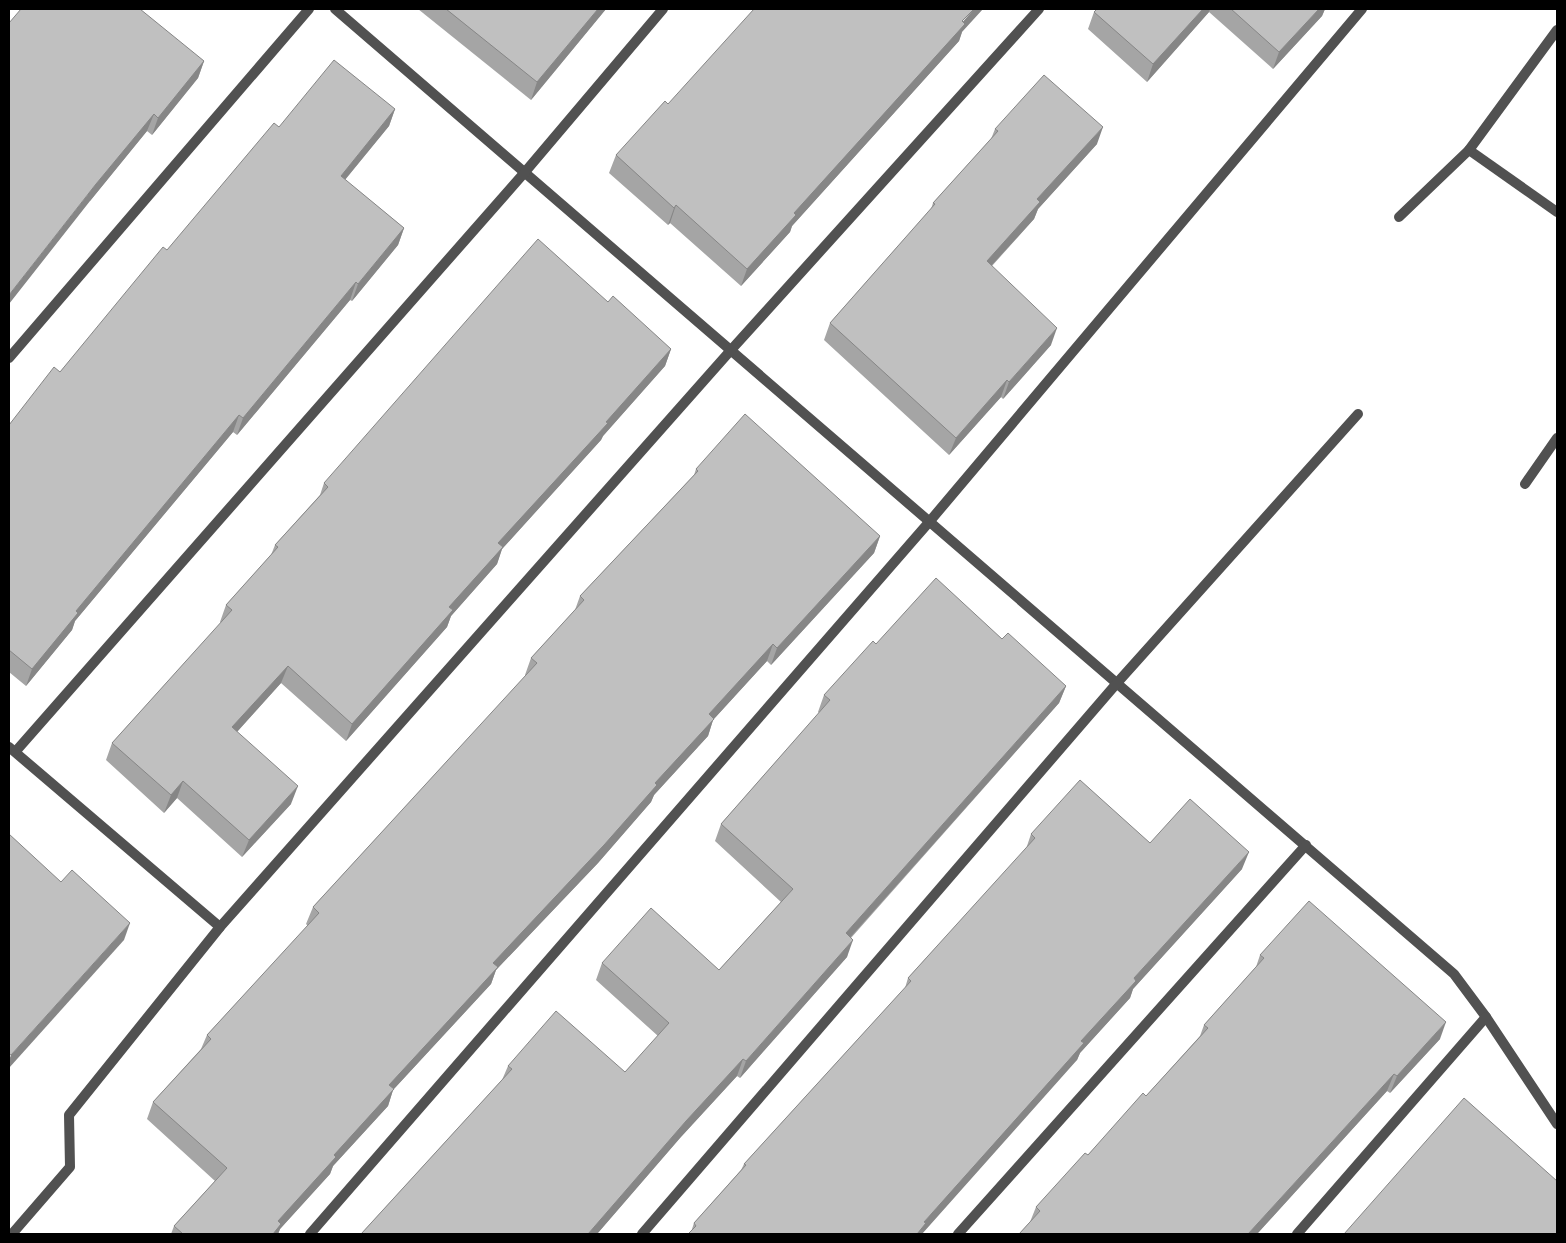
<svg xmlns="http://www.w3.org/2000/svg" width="1566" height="1243" viewBox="0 0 1566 1243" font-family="Rubik,sans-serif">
  <rect width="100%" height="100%" fill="#fff"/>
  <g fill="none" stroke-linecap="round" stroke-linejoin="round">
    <g stroke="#515151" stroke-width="10">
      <path d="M335,9L1454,974L1486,1017L1557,1124"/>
      <path d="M1469,150L1557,212"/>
      <path d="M1399,217L1469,150L1557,30"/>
      <path d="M9,358L309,9"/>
      <path d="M1525,484L1557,438"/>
      <path d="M9,747L220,927"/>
      <path d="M16,751L525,172L663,9"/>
      <path d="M12,1234L70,1167L69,1115L220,927L731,350L1039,9"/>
      <path d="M310,1234L930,521L1362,9"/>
      <path d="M642,1234L1117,683L1358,414"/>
      <path d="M958,1234L1306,845"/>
      <path d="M1297,1234L1486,1017"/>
    </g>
  </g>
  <g fill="#a5a5a5">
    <path d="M21,9L204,61L198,78L152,135L147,131L90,201Z"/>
    <path d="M418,9H606L531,100Z"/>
    <path d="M1097,9H1325L1322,16L1273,69L1209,12L1147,82L1088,29L1094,12Z"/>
    <path d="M962,32L959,41L792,226L790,232L741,286L670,223L668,225L609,173L616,155L668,104Z"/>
    <path d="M395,109L389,126L345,180L404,228L398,245L352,301L350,300L237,435L233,432L75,621L72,630L26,686L9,672V425L60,372L167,250L279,127Z"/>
    <path d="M995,129L1097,144L1038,209L1034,219L992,266L1051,345L1003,399L1001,397L949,455L824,340L830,323L931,209L933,203L991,139Z"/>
    <path d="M608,302L671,349L665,366L603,436L601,440L502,549L497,564L451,616L447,627L346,741L281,683L237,732L291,804L242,857L177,798L164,813L106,760L112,743L221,623L220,622L226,605L271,555L275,545L320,495L324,483Z"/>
    <path d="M696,469L880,536L874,553L771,665L767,661L713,720L708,736L654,795L651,802L598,863L496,970L491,984L393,1090L388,1106L333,1166L330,1174L280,1229L278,1234H171L174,1226L215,1181L147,1119L153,1102L201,1049L207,1035L308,926L306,924L313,907L526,676L525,675L531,658L575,610L580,596L694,475Z"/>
    <path d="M1002,639L1066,686L1059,703L851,938L847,957L740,1078L737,1076L680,1138L597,1234H361L502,1080L508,1066L625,1072L658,1036L596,980L602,963L719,970L781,902L715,841L721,824L819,713L818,712L824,695L876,644Z"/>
    <path d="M1031,834L1150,843L1242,869L1133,989L1130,998L1080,1053L1077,1060L691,1232L694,1223L741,1170L744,1164L905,988L908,978L1026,849Z"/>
    <path d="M1260,955L1440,1039L1390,1093L1387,1091L1257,1234H1019L1030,1222L1036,1207L1146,1096L1200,1036L1204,1025L1256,967Z"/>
  </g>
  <g fill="#868686">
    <path d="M598,9H606L531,100L537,82Z"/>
    <path d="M974,9H983L962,32L959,41L792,226L790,232L741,286L747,269L794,213Z"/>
    <path d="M1203,9H1210L1209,12L1147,82L1153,64Z"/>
    <path d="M1319,9H1325L1322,16L1273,69L1279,52Z"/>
    <path d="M204,61L198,78L152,135L158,118Z"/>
    <path d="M395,109L389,126L334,193L341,176Z"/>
    <path d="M154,114L147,131L90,201L9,304V295L96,184Z"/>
    <path d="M1103,127L1097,144L1038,209L1034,219L980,278L987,261L1037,199Z"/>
    <path d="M676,205L670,223L668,225L674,208Z"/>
    <path d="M404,228L398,245L352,301L358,284Z"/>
    <path d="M356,282L350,300L237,435L243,418Z"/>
    <path d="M1057,328L1051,345L1003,399L1009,382Z"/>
    <path d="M671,349L665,366L603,436L601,440L502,549L497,564L451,616L447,627L346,741L352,724L449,607L498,543Z"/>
    <path d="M1007,380L1001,397L949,455L956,438Z"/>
    <path d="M239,415L233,432L75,621L72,630L26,686L32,669L76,611Z"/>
    <path d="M880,536L874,553L771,665L777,648Z"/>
    <path d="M773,644L767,661L713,720L708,736L654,795L651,802L598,863L496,970L491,984L393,1090L388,1106L333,1166L330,1174L280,1229L278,1234H273L278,1221L334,1155L389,1085L493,963L655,783L709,714Z"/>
    <path d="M288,666L281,683L226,744L232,727Z"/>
    <path d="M1066,686L1059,703L839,950L846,933Z"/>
    <path d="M183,781L177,798L164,813L171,795Z"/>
    <path d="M298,786L291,804L242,857L249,840Z"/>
    <path d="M1249,852L1242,869L1133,989L1130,998L1080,1053L1077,1060L922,1234H917L924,1222L1081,1041L1134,978Z"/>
    <path d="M130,923L124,940L9,1068V1060L11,1055Z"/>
    <path d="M853,940L847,957L740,1078L746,1061Z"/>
    <path d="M1446,1022L1440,1039L1390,1093L1397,1076Z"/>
    <path d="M743,1059L737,1076L680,1138L597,1234H588L686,1121Z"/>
    <path d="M1394,1074L1387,1091L1257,1234H1248Z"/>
  </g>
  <g fill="#c0c0c0" stroke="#868686">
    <path d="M21,9H140L204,61L158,118L154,114L96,184L9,295V23Z"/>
    <path d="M446,9H598L537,82Z"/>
    <path d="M754,9H974L962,21L965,24L794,213L796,215L747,269L676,205L674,208L616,155L665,101L668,104Z"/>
    <path d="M1097,9H1203L1153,64L1094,12Z"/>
    <path d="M1231,9H1319L1279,52Z"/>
    <path d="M334,60L395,109L341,176L404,228L358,284L356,282L243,418L239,415L76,611L78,613L32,669L9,650V425L54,367L60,372L163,247L167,250L274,123L279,127Z"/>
    <path d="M1044,75L1103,127L1037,199L1040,202L987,261L1057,328L1009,382L1007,380L956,438L830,323L935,204L933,203L998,131L995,129Z"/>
    <path d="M538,239L608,302L613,296L671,349L606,422L608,423L498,543L503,547L449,607L453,610L352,724L288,666L232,727L298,786L249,840L183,781L171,795L112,743L232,610L226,605L278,547L275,545L328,487L324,483Z"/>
    <path d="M745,414L880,536L777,648L773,644L709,714L714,719L655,783L657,785L604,845L493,963L498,967L389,1085L394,1089L334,1155L336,1157L278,1221L281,1224L273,1234H183L174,1226L227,1168L153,1102L211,1039L207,1035L319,913L313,907L537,663L531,658L584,600L580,596L698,471L696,469Z"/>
    <path d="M936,578L1002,639L1008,633L1066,686L846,933L853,940L746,1061L743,1059L686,1121L588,1234H361L512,1069L508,1066L556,1011L625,1072L669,1023L602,963L651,908L719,970L793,889L721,824L830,700L824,695L873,641L876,644Z"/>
    <path d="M1080,780L1150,843L1190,799L1249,852L1134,978L1136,981L1081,1041L1084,1043L924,1222L926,1223L917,1234H688L696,1226L694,1223L746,1165L744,1164L911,981L908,978L1035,838L1031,834Z"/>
    <path d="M9,834L61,882L72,870L130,923L11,1055L9,1054Z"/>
    <path d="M1309,901L1446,1022L1397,1076L1394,1074L1248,1234H1019L1040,1211L1036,1207L1085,1153L1088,1155L1143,1093L1146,1096L1208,1028L1204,1025L1264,958L1260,955Z"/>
    <path d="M1464,1098L1557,1181V1234H1344Z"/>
  </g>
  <rect width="1566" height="1243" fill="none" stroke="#000000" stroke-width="20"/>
</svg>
